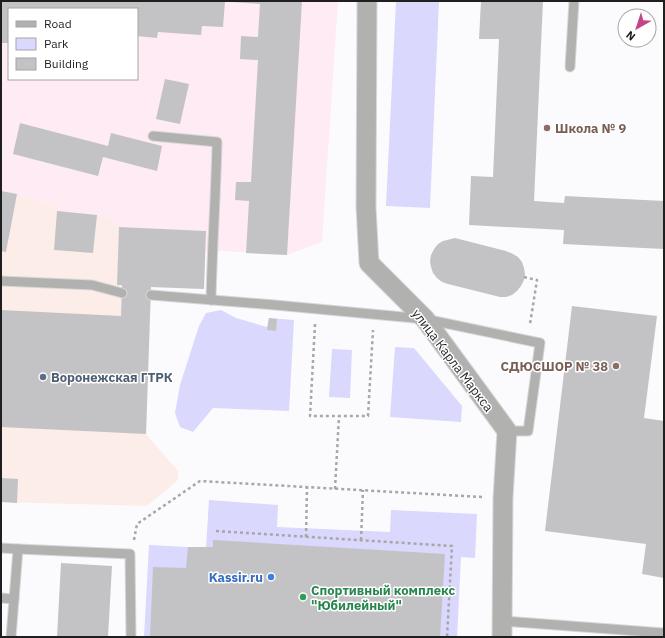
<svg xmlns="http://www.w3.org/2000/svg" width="665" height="638" viewBox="0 0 665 638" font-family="'IBM Plex Sans',sans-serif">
  <rect width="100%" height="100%" fill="#fbfbfd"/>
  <path fill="#fdede9" d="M1,191L17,194L53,205L107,217L119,227L206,231L204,289L151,287L146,434L178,471V480L147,506L1,502Z"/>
  <path fill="#ffebf3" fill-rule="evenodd" d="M1,1H338L322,242L287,255L221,251H205L206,231L119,227L107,217L57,211L53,205L17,194L1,191ZM9,9H137V79H9Z"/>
  <g fill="#dad8fc">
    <path d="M396,1H439L430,208L386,206Z"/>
    <path d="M221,310L236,318L267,327L269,318L294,320L289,411L213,408L193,432L180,427L175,413L180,385L199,326L206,313Z"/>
    <path d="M395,347L414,348L462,406L461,422L390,417Z"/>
    <path d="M332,349L352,350L350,398L329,397Z"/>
    <path d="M209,500L278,505L277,527L390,532L391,510L477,514L475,558L461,557L457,637H144L149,545L206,548Z"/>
  </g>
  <g fill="#c3c3c5">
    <path d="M1,1H225L223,27L202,26L201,35L158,32L157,38L137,36V9H9V43H1Z"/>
    <path d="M232,1H302L287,255L246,253L249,201L235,200L236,182H251L258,60L240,59L241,36L258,37L260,4L232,2Z"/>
    <path d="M481,1H543L534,201L564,203L565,196L664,201V249L563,244L564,230L469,225L471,176L493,177L499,39H479Z"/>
    <path d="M165,79L189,84L180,124L156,119Z"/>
    <path d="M20,123L108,146L111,133L162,146L157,171L103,157L98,176L13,154Z"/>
    <path d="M1,191L17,194L6,252L1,251Z"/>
    <path d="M57,211L97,215L93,253L54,250Z"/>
    <path d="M119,227L206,231L204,289L151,287L146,434L1,427V310L121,316L122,285H117Z"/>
    <path d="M455,238L506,251L513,254L518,257L522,262L524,268L525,274L524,280L521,286L517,291L512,295L506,297H500L448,284L442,282L437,278L433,273L431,267L430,261L431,255L434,249L438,244L443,241Z"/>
    <path d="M572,306L657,316L644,418L664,421V578L642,574L646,544L545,531Z"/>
    <path d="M269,318L277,319L276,331L267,330Z"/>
    <path d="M1,478L18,479L17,503L1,502Z"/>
    <path d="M213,540L445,554L440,637H150L153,567L186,568L188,547H213Z"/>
    <path d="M61,563L112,566L108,637H57Z"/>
  </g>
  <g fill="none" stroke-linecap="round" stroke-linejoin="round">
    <defs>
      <g id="lane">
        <path d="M570,67L574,1"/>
        <path d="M153,136L217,142C216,195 212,247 211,300"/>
        <path d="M1,281L92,285L122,293"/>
        <path d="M151,295L275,305L425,319L540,343L528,431H507"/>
        <path d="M1,548L18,549L11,637"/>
        <path d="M18,549L130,554L131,637"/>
        <path d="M1,598L14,599"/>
        <path d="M503,621L664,633"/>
      </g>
      <path id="street" d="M367,1L366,207L369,263L425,319L507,431L503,498L502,637"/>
    </defs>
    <use href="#lane" stroke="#d8d8da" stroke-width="11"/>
    <use href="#street" stroke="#d8d8da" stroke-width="21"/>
    <g stroke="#a7a7a8" stroke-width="2.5" stroke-dasharray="3 3" stroke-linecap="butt">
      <path d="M524,277L537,280L530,324"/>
      <path d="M315,324L310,416H368L373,330"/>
      <path d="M335,489L339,416"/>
      <path d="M216,531L452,546L447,637"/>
      <path d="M306,537L307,487"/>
      <path d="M134,540L137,524L200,481L482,497"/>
      <path d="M361,540L363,490"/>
    </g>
    <use href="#lane" stroke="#b1b1b0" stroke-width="9"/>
    <use href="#street" stroke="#b1b1b0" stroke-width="19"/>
  </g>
  <g fill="#8d6e63" stroke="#fff" stroke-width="1.5">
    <circle cx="547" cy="128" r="4"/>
    <circle cx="616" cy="366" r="4"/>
  </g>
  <circle fill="#5c6f8a" stroke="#fff" stroke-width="1.5" cx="43" cy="377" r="4"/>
  <circle fill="#3f7fe0" stroke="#fff" stroke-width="1.5" cx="271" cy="577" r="4"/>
  <circle fill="#2e9e5b" stroke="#fff" stroke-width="1.5" cx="303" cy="597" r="4"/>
  <g text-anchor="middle" stroke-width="3" stroke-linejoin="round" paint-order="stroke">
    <g font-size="13" font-weight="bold" fill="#785e54" stroke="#fff" text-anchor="start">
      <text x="555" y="133">Школа № 9</text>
      <text x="608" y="371" text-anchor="end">СДЮСШОР № 38</text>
    </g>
    <g font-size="13" fill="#1f1f20" stroke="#fff">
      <text transform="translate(453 360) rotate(53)" y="5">улица Карла Маркса</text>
    </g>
    <g font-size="13" font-weight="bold" fill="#4e5e75" stroke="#fff" text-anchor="start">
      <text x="51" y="382">Воронежская ГТРК</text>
    </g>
    <g font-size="13" font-weight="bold" fill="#366cbe" stroke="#fff" text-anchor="end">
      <text x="263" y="582">Kassir.ru</text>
    </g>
    <g font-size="13" font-weight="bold" fill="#27864d" stroke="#fff" text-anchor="start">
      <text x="311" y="595">Спортивный комплекс<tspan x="311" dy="15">"Юбилейный"</tspan></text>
    </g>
  </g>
  <rect width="665" height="638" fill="none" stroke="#1f1f20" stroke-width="4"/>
  <rect x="8" y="8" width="130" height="72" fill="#ffffff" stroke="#a5a5a6"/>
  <rect x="16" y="21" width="20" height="6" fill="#b1b1b0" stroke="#a5a5a6"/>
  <text x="44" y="28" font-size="12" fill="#1f1f20">Road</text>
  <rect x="16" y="38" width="20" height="12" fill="#dad8fc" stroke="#a5a5a6"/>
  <text x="44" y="48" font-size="12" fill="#1f1f20">Park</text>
  <rect x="16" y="58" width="20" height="12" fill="#c3c3c5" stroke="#a5a5a6"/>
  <text x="44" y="68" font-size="12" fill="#1f1f20">Building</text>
  <g transform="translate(637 28) rotate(219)"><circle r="19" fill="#ffffff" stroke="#a5a5a6"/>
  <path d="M0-3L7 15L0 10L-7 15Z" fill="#c74387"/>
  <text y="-6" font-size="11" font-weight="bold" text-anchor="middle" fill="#1f1f20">N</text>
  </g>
</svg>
